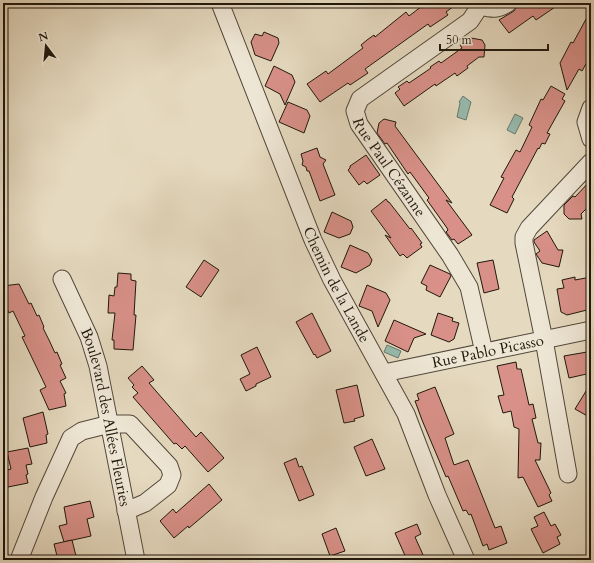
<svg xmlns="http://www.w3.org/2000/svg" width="594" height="563" viewBox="0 0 594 563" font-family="Cardo,serif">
  <rect width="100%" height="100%" fill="#e5d9bf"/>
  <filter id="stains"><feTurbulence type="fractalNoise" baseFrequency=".005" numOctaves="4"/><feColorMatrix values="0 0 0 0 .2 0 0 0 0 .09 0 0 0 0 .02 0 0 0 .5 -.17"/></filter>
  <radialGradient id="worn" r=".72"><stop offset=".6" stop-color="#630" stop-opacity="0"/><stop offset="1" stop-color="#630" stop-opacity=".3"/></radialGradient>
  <g fill="#96baae" stroke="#67796d">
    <path d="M463,96L471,102L466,120L457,117L460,103L459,102Z"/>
    <path d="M515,114L523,118L515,134L507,130Z"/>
    <path d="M387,345L401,351L398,358L384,352Z"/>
  </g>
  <g fill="#d89088" stroke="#20170c">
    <path d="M426,3H458L446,12L448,15L430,27L428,24L365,69L368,73L350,85L348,83L320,102L307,84L326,71L328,74L363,48L361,45L367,40L374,35L375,37L406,12L409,16Z"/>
    <path d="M519,3H561L536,20L533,16L509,33L499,20L514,11Z"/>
    <path d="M591,10V55L582,71L579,69L567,90L560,63L571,42L573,43Z"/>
    <path d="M264,32L278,38L279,43L271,61L255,55L251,42L255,34L262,36Z"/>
    <path d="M471,38L482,40L485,45L484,57H479L467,66L468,68L457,76L455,73L436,86L435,84L404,106L395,93L400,89L398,87L407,81L409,83L431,68L430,67L439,61L441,63L462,48L460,45Z"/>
    <path d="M274,66L292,75L295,82L285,105L280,94L265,86Z"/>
    <path d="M551,86L565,94L562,99L565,101L547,133L550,134L545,144L542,143L539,149L538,148L512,197L514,199L507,213L490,205L504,178L501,177L516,150L520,152L532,127L529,125L541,99L543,100Z"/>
    <path d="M288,102L307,110L310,116L304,133L279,122Z"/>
    <path d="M384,119L396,122L395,126L452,203L446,200L472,235L458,244L454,239L452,240L446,232L448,230L447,228L427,200L429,198L410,172L408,174L387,143L385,144L377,133L379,123Z"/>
    <path d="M317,148L320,157L326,160L323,164L335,195L320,201L309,171H307L306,167L302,165L303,161L301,154Z"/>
    <path d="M366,155L380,175L367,184L364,181L359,185L348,170L350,168V166Z"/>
    <path d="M591,180V204L581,214L582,219H569L564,214V205L573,196L575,197Z"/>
    <path d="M386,199L388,202H389L410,229L411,228L422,243L420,244L422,247L407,258L403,254L400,256L385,235L391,238L371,211Z"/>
    <path d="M332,212L351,221L353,227L350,234L339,238L324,232Z"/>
    <path d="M547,231L558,250H563L559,267L542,263L536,254L540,251L534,242V240Z"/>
    <path d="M350,245L368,253L372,260L370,265L356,273L341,267Z"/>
    <path d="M204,260L219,270L201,297L186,287Z"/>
    <path d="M493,260L499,289L484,293L477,263Z"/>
    <path d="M430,265L450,274L451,276L440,297L426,290L427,286L421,283Z"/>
    <path d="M118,273L131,274V280L136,281L134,315H136L133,350L114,349V340H112L115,313H108L109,295L114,296L115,287H117Z"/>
    <path d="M575,277V280L591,277V309L567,315L561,312L557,289L564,288L562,280Z"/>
    <path d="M19,284L29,304L31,303L37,316L39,315L44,327L43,328L49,340L55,353L57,352L62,364L60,365L66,378L60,381L66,393L64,394L66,406L49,410L40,390L46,387L22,337L25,336L13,311L9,313L3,300V286Z"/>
    <path d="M367,285L386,293L390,300L378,327L372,311L359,306Z"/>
    <path d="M312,313L331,351L317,358L315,354L314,355L296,322Z"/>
    <path d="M438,313L453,318L452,321L459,323L454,339L449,342L431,335Z"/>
    <path d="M394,320L426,334L414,338L408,352L385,341Z"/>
    <path d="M257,347L271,377L256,384V386L246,391L240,379L250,374L241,355Z"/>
    <path d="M587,352L591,373L569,378L564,356Z"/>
    <path d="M516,362L517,369H521L529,405L533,404L536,418L532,419L538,443H541L540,460H535L551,493L549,495L552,501L538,507L523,477L518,478L519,429L514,427L511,411L503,413L498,396L504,395L497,366Z"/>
    <path d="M142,366L154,380L149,383L196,437L201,432L224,458L208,472L185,446L182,449L176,443L174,444L133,397L138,393L132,387L134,385L128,378Z"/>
    <path d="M591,383V418L575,409Z"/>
    <path d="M357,385L364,416L354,419L355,421L344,423L336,390Z"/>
    <path d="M435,387L454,434L445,438L454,465L468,460L495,528L501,526L507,543L489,550L487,544L483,546L471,514L469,515L466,510L463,511L448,476L446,477L422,420L415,401L419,400L417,394Z"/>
    <path d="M43,412L48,434L46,435L47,443L30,447L23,418Z"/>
    <path d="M372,439L385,469L366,476L354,447Z"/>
    <path d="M28,448L32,464L26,465L28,474L26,475L28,483L3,488V471L11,469L7,452Z"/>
    <path d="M296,458L299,467L302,466L314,495L299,501L284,463Z"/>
    <path d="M209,484L222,500L189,528L188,526L174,538L160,521L173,509L176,513Z"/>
    <path d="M90,501L94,517L87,519L91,536L64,542L59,526L67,524L64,507Z"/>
    <path d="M544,512L551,526L555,524L561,535L557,537L560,544L543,553L531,529L538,526L534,517Z"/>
    <path d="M417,524L421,534L415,537L424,557L417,560H407L395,533Z"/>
    <path d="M336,528L345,551L330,556L322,534Z"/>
    <path d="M72,540L77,560H58L54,544Z"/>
  </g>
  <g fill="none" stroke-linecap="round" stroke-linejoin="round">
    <defs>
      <g id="street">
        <path id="s1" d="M220,3L313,240L332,280L406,414L437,495L466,560"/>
        <path id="s2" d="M480,3V6L470,21L360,99L355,111L359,124L450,255L469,287L484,352"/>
        <path d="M480,6C492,9 498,10 508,3"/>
        <path d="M591,108L586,122L591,139"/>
        <path id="s3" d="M62,279L89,337L98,366L136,560"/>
        <path id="s4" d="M384,373L591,330"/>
        <path d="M568,474L544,340L524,243V237L529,228L591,162"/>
        <path d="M19,560L44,497L71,438L82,431L110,424H130L169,466L172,475L168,485L145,503L126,511"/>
      </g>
    </defs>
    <use href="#street" stroke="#514839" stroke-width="19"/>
    <use href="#street" stroke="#eee6d5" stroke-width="17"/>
  </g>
  <g text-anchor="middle" stroke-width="3" stroke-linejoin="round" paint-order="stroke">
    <g font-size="15" fill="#20170c" stroke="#eee6d5">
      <text dy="5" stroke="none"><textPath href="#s2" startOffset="235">Rue Paul Cézanne</textPath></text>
      <text dy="5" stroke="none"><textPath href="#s1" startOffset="305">Chemin de la Lande</textPath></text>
      <text dy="5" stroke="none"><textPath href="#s4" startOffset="106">Rue Pablo Picasso</textPath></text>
      <text dy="5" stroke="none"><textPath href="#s3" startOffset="146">Boulevard des Allées Fleuries</textPath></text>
    </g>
  </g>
  <rect width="594" height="563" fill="none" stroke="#e5d9bf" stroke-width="16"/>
  <rect x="4" y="4" width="586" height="555" fill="none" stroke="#20170c" stroke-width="2"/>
  <rect x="8" y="8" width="578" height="547" fill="none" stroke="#20170c"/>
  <g transform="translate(46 46) rotate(344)" stroke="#eee6d5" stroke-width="3" paint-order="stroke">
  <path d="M0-3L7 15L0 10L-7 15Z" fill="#20170c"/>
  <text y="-6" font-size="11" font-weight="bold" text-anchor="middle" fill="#20170c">N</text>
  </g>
  <path d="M440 44v6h108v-6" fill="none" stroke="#20170c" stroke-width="2"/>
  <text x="446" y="44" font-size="12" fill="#20170c" stroke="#eee6d5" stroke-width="3" paint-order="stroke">50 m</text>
  <rect width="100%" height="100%" filter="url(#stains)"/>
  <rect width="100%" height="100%" fill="url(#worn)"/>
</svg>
